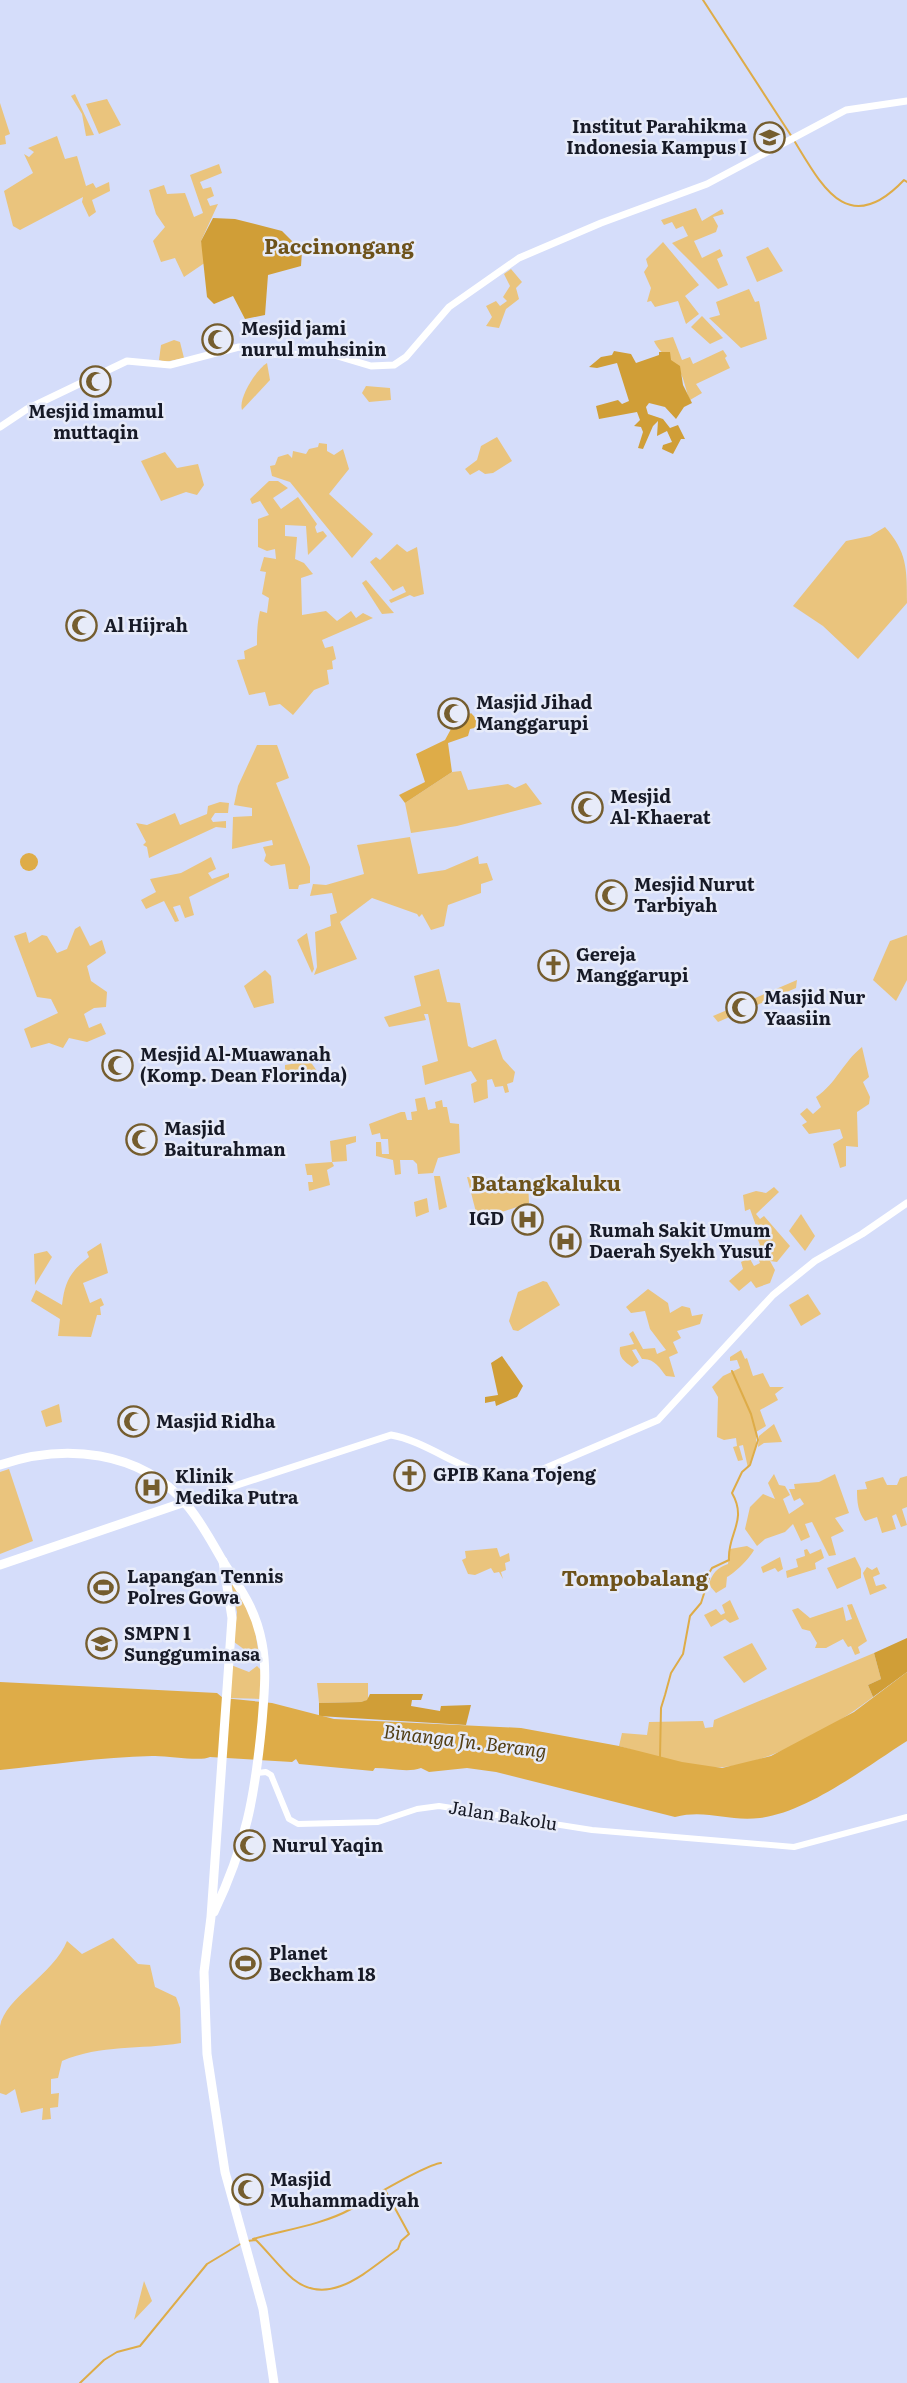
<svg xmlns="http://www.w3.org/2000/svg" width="907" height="2383" viewBox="0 0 907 2383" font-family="Literata,serif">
  <rect width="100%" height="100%" fill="#d5ddfa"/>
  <g fill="#eac47d">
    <path d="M75,94L94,135L86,136L82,114L71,96Z"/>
    <path d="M107,99L121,125L99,134L86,104Z"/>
    <path d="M0,103L10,134L5,136L6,144L0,145Z"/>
    <path d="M57,136L65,159L77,156L86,186L93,183L96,188L109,182L110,191L92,200L96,212L89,217L82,202L83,197L20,230L13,226L4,191L33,173L24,154L29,157L34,152L28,148Z"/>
    <path d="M219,164L222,173L200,182L203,189L211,187L214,196L207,199L210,206L218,204L201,241L206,262L184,277L175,258L161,262L153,241L165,227L156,214L149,190L164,185L167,194L185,193L194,217L203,213L190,175Z"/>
    <path d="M696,208L702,221L722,209L724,214L713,217L718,226L716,232L694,241L702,258L720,249L723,256L717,259L728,285L718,289L672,243L688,236L683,226L676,229L672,222L664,225L661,220Z"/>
    <path d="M663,242L699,285L685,296L699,314L686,324L678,301L655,307L651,301L647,302L651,288L644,272L648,266L646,259Z"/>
    <path d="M768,247L783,271L757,282L746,257Z"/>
    <path d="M511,269L522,282L516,288L519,299L506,309L499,328L486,326L492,317L486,306L496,301L500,306L507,301L503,297L510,286L504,274Z"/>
    <path d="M749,289L755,302L759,301L767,339L741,348L709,318L720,315L716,302Z"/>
    <path d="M702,316L723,338L710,344L691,327Z"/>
    <path d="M673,337L682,360L690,357L693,364L723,350L727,356L725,358L730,368L696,384L702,393L690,400C686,392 685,382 681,374C674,359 660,355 654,341Z"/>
    <path d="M174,340L180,342L184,358L165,362L159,360L161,345Z"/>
    <path d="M267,363L270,380L242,410C238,398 256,370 267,363Z"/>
    <path d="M366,386L390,388L391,400L369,402L362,393Z"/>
    <path d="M497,437L512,461L493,473L485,474L479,470L470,475L465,469L477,460L481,446Z"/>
    <path d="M319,443L327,444V451L334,455L343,449L349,469L329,494L373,534L352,558L290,482L272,476L270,466L275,465L278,457L288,454L292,458L293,451L306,454L309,449L318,447Z"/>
    <path d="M165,452L177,468L198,464L204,485L197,495L186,492L161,501L141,461Z"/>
    <path d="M269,481H278L288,488L273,498L281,509L298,497L317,524L315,527L317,533L323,531L327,536L308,555L306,526L285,525V536L297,537L295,559L304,563L313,574L301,578L302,615L326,611L337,621L351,611L356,618L363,613L373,618L322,640L325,648L333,646L336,659L332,661L333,669L327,670L329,684L314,690L293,715L280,704L269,706L265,692L249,695L237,660L245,659L244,651L257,645C257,634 257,624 260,611L267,613L269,598L262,594L266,572L260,571L264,557L276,559L275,549L267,551L258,547V519L269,515L260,501L252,504L250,499Z"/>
    <path d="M885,527C907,552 907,568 907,603L858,659L823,626L793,606L846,541L870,536Z"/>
    <path d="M397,544L407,552L417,547L424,594L414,597L410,595L391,603L389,600L406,592L403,586L393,591L370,562L376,557L380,560Z"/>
    <path d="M366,580L394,613L382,614L362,583Z"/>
    <path d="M257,745H277L289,778L276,783L310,867V883L299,885L298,889H289L285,864L271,866L264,861L266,855L263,847L273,845L272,840L232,849L233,817L252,816V808L234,805L238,786Z"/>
    <path d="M461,771L468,790L508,784L515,788L526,783L542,804L457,826L411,833L405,803L452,772Z"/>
    <path d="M220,802L229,803L228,813H215L211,819L213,822L226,821V828L216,827L149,858L147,847L143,845L146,842L136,823L147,825L175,813L180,825L207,814L208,806Z"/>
    <path d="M410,837L418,874L445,870L478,856L479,864L487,863L493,880L481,884V893L448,905L444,926L431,930L422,914L419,917L417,914L372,898L340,922L357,959L314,975L317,967L315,932L331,926L330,915L337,913L332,893L310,896L313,884L326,885L364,874L357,845Z"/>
    <path d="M211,857L216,869L208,873L212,879L229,873V877L189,897L194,915L185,918L180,905L173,907L179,921L175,922L164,901L146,909L141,900L156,892L150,879L181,873Z"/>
    <path d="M80,926L90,946L102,940L106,953L87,966L91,981L107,992L106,1007L94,1008L84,1014L89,1028L101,1023L106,1034L87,1042L69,1038L63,1048L49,1043L31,1048L24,1029L58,1013L51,999L37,997L14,936L26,932L29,943L42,935L47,936L57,953L67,949L75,929Z"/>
    <path d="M307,933L314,969L312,973L297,940Z"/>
    <path d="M907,935V980L896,1001L873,980L890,941Z"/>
    <path d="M439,969L447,1002L460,1003L468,1046L472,1048L496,1039L503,1059L515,1072L513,1082L507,1084L509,1092L505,1093L503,1086L495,1087L492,1079L487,1080L488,1098L474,1103L471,1084L477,1081L471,1071L425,1085L422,1066L438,1061L428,1014H424L426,1020L389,1027L384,1017L421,1006L414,976Z"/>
    <path d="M265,970L271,976L274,1003L254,1008L244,986Z"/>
    <path d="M797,980L796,988L718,1022L713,1016Z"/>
    <path d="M862,1047L869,1077L863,1082L870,1097L869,1104L857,1112L858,1147L846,1146V1166L840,1168L833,1144L843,1138L840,1129L809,1134L802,1125L807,1122L800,1114L807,1108L813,1114L821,1107L816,1097C836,1084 843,1062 862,1047Z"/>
    <path d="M310,1061L319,1074V1080L285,1070V1065Z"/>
    <path d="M425,1097L428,1110L436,1108L435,1102L442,1100L443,1107H447L450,1123L459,1124L460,1153L438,1158L433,1173L418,1174L417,1164L413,1160H400L401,1174L395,1175L393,1160L376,1156V1142H381L382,1154H389L388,1139H381L380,1133L372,1135L369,1124L401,1112H405L407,1120H412L411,1112L417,1111L415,1099Z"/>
    <path d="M356,1136V1142L346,1145L347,1161L332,1162L334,1166L327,1170L330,1185L309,1191L308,1182H313L312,1175H307L305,1164L332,1162L330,1141Z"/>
    <path d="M434,1176H440L447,1207L439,1210Z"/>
    <path d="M467,1177L528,1182L529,1203L478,1220Z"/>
    <path d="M774,1187L779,1192L756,1214L760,1219L764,1216L790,1246L777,1262L770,1261L775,1270L770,1283L756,1288L751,1281L739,1291L729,1281L743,1269L741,1262L745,1260L742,1255L746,1252L754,1266L760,1263L754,1248L760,1245L757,1237L746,1234L755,1228L761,1237L766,1234L760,1226H756L750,1209L745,1211L743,1195L756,1191L766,1193Z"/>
    <path d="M427,1198L429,1212L416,1217L414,1202Z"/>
    <path d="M801,1214L815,1236L805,1251L789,1231Z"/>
    <path d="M101,1243L108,1273L83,1283L90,1303L101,1298L104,1305L100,1307L101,1315H97L91,1337L58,1336L60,1319L31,1301L36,1290L62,1305C65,1281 70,1272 89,1257L87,1252Z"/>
    <path d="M47,1251L52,1257L35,1285L34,1254Z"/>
    <path d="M543,1281L547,1282L560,1305L518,1331L513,1330L509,1321L518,1292Z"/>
    <path d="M648,1289L668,1303L670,1313L682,1306L690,1308L692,1316L703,1314L700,1324L677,1331L681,1338L673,1342L678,1353L669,1357L675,1377L666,1376C660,1368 654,1358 642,1359L636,1349L632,1350L639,1362L632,1367C625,1362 618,1357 620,1347L634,1344L629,1334L633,1331L643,1349L655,1348L657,1354L666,1350L650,1329L645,1311L631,1313L626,1307Z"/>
    <path d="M808,1294L821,1314L801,1326L789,1305Z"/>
    <path d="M741,1350L745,1359L747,1358L753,1376L763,1373L770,1387H784L775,1394L778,1400L760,1410L766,1426L756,1432V1447L748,1468L743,1445L739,1446L743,1460L738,1461L733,1447L737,1446L736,1438L724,1440L717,1437L718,1397L712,1387L723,1376L740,1368L737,1360L730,1361V1357Z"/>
    <path d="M59,1404L62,1422L46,1427L41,1411Z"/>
    <path d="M774,1424L782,1442L764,1443L758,1447L759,1436Z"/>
    <path d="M9,1469L33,1541L0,1554V1472Z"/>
    <path d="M774,1474L779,1485L785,1486L790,1495L783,1499L789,1514L804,1504L800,1498L794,1501L789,1489H795L794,1484L819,1482L835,1474L849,1513L835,1518L844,1531L831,1537L836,1555L829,1556L812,1522L805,1524L810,1537L801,1541L793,1524L785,1532L765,1539L757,1546L745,1529L750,1507L763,1494L775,1499L768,1483Z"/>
    <path d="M907,1476V1507L902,1509L907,1525L901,1527L896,1514L892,1516L896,1529L882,1533L877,1517L865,1521C858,1512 857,1502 857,1490L867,1489L865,1482L883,1477L887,1485H897L900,1478Z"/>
    <path d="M747,1546L754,1550C750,1558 735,1573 727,1577L726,1587L716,1593L709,1585C712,1573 717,1568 728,1564L730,1549Z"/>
    <path d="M497,1548L500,1557L509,1553L510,1561L505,1563L506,1570L501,1572L503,1579L499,1572L494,1573L491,1568L475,1575L468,1574L462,1560L466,1558L465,1551Z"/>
    <path d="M807,1549L810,1554L821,1549L824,1558L815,1563L816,1569L787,1578L786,1571L798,1567L796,1559L805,1556L804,1550Z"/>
    <path d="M780,1557L783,1569L778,1572L775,1568L763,1573L761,1567Z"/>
    <path d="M855,1557L861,1569V1578L837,1589L827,1568Z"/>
    <path d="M867,1567L872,1570L877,1567L880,1574L873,1577L876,1586L884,1584L887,1588L870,1595L863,1573Z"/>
    <path d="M230,1577L251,1606L260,1661L234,1642L237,1612Z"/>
    <circle cx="104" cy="1587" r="8"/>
    <path d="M730,1600L739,1619L730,1623L725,1619L711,1627L704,1615L716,1609L721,1615L725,1613L722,1605Z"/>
    <path d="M852,1604L867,1641L858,1647L860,1653L855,1655L851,1646L848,1647L843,1639L826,1648H815L817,1643L810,1631L802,1629L792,1610L798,1608L810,1618L843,1607L846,1621L852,1619L847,1605Z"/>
    <path d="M752,1643L767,1669L744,1683L723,1657Z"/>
    <path d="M874,1653L881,1679L868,1685L873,1697C834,1727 773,1762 724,1767C693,1771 648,1754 619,1746L622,1733L647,1735L649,1722L703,1721L705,1728L713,1727L714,1720Z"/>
    <path d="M231,1665L249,1672L257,1666L262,1671L261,1699L229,1698Z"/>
    <path d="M317,1683H368V1700L361,1702L319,1703Z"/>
    <path d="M113,1938L138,1964L150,1965L155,1987L176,1997L180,2008L181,2043C140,2050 101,2044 62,2061L58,2078L51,2079V2094L59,2093L58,2107L50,2108L51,2119L42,2120L43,2108L21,2113L15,2089L6,2095L0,2093C0,2072 0,2047 0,2026C5,1998 54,1974 67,1941L82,1954Z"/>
    <path d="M144,2281L152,2301L134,2320Z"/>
  </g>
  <g fill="#d09e37">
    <path d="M213,218L235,219L282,231L302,251L301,266L268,275L265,315L245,319L233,296L214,304L207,297L201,241Z"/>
    <path d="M614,351L631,354L636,363L659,355V352H670L671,360L680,366L683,385L692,403L684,407L676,419L665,407L649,403L646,407L648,414L663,419L670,428L678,425L685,439H681L673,454L662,449L663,445L672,442L667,431L657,436L658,421L653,426L643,449L638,448L643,432L641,427L634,426L640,420L637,412L599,419L596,406L618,400L622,404L629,401L617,363L597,368L589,367L601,357L612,355Z"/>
    <path d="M502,1356L523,1386L517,1397L496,1406L495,1401L485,1403V1397L498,1395L491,1363Z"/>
    <path d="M907,1638V1672L873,1697L868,1685L881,1679L874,1653Z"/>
    <path d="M370,1694H423L421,1700H412L411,1706L440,1711L441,1706L471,1705L466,1725L319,1716V1703L361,1702L367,1700Z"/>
  </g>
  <g fill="#deac48">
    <path d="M471,713L483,726L470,729L468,736L448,743L452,772L405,803L399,795L425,782L416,754L445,740L451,729Z"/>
    <circle cx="29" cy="862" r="9"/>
    <path d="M907,1672V1741C866,1767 808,1812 760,1818C728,1822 707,1809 675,1817L496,1772L467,1768L429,1772L421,1768C408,1773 390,1768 375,1768L373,1771L299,1764L296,1759L292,1762L210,1757C200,1762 166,1755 152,1756C101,1757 50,1765 0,1770V1682L217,1693L223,1698L272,1703L334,1719L521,1728L619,1746L682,1762L722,1768L771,1756L854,1712Z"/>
  </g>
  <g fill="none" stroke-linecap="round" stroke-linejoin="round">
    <g stroke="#deac48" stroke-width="2">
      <path d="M703,0L792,137"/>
      <path d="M795,142C823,188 849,238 904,180L907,182"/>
      <path d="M709,1573L712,1568L729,1560C727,1534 748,1521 732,1493L742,1472L750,1465L758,1440L751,1414L732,1371"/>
      <path d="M660,1757L661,1708L665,1695L671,1673L683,1654L690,1616L701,1603L709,1578"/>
      <path d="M253,2239C284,2230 322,2225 351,2209C367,2200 426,2164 441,2163"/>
      <path d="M247,2241L256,2240C269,2253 280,2268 293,2279C330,2309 369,2269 398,2249L401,2241L409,2234L385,2190"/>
      <path d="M80,2383L104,2360L117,2352L140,2346L207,2264L242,2243"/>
    </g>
    <path stroke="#fff" stroke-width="6" d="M257,1773L266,1772L271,1775L289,1819L298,1824L378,1822L417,1809L439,1806L592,1830L794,1847L907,1817"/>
    <g stroke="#fff" stroke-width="7">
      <path d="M0,427L27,409L127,361L170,365L239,347L269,354L334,355L371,366L394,365L406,357L449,307L519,258L601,223L707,184L846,110L907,101"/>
      <path d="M185,1502L391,1435C434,1442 485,1491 527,1476L658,1420L773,1295L815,1261L862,1234L907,1203"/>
    </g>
    <g stroke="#fff" stroke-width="9">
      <path d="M0,1465C64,1443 140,1450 186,1504C200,1520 210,1539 221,1558C239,1588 255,1606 262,1643C267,1669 264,1696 262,1722C255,1796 246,1845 214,1912"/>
      <path d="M223,1561L232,1618L211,1917L204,1972L207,2054L225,2172L263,2309L274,2383"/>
      <path d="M0,1565L185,1502"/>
    </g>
  </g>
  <defs>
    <symbol id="university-ring" viewBox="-11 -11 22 22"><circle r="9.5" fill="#e7ebf9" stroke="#755d2e" stroke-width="1.5"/><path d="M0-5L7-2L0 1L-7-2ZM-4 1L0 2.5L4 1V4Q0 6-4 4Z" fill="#755d2e"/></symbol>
    <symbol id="mosque-ring" viewBox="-11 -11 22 22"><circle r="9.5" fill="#e7ebf9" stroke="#755d2e" stroke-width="1.5"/><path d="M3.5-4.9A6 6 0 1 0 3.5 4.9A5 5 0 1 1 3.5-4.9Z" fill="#755d2e"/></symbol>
    <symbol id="church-ring" viewBox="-11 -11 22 22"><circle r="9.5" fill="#e7ebf9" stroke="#755d2e" stroke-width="1.5"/><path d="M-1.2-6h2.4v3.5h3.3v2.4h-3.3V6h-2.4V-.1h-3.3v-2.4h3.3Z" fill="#755d2e"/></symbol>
    <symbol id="hospital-ring" viewBox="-11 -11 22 22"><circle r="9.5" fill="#e7ebf9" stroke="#755d2e" stroke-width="1.5"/><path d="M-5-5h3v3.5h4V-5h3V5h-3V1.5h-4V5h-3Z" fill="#755d2e"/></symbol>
    <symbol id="stadium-ring" viewBox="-11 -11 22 22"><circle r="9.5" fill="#e7ebf9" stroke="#755d2e" stroke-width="1.5"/><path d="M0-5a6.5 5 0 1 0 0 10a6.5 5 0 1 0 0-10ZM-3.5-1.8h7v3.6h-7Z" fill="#755d2e"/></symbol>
  </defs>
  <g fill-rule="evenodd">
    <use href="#university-ring" x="752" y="120" width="35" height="35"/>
    <use href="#mosque-ring" x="200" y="322" width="35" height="35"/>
    <use href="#mosque-ring" x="78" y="364" width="35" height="35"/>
    <use href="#mosque-ring" x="64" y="608" width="35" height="35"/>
    <use href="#mosque-ring" x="436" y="696" width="35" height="35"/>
    <use href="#mosque-ring" x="570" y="790" width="35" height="35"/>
    <use href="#mosque-ring" x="594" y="878" width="35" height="35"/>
    <use href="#church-ring" x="536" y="948" width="35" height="35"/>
    <use href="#mosque-ring" x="724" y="990" width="35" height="35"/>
    <use href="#mosque-ring" x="100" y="1048" width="35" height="35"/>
    <use href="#mosque-ring" x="124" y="1122" width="35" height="35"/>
    <use href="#hospital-ring" x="510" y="1202" width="35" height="35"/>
    <use href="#hospital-ring" x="548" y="1224" width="35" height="35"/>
    <use href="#mosque-ring" x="116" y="1404" width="35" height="35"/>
    <use href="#church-ring" x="392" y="1458" width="35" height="35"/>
    <use href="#hospital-ring" x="134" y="1470" width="35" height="35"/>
    <use href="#stadium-ring" x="86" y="1570" width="35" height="35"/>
    <use href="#university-ring" x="84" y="1626" width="35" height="35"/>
    <use href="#mosque-ring" x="232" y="1828" width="35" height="35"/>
    <use href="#stadium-ring" x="228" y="1946" width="35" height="35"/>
    <use href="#mosque-ring" x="230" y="2172" width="35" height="35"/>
  </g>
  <g text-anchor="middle" stroke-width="5" stroke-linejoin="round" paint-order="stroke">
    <g font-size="18" font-weight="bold" fill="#171a27" stroke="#e7ebf9" text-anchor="start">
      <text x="747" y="133" text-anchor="end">Institut Parahikma<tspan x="747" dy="21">Indonesia Kampus I</tspan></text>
      <text x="241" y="335">Mesjid jami<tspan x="241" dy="21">nurul muhsinin</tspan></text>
      <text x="96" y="418" text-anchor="middle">Mesjid imamul<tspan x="96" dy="21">muttaqin</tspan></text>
      <text x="104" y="632">Al Hijrah</text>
      <text x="476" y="709">Masjid Jihad<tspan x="476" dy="21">Manggarupi</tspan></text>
      <text x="610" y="803">Mesjid<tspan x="610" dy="21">Al-Khaerat</tspan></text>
      <text x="634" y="891">Mesjid Nurut<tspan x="634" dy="21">Tarbiyah</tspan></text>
      <text x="576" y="961">Gereja<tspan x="576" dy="21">Manggarupi</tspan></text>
      <text x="764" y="1004">Masjid Nur<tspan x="764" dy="21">Yaasiin</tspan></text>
      <text x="140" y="1061">Mesjid Al-Muawanah<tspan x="140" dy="21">(Komp. Dean Florinda)</tspan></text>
      <text x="164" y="1135">Masjid<tspan x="164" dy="21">Baiturahman</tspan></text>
      <text x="504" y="1225" text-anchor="end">IGD</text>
      <text x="589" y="1237">Rumah Sakit Umum<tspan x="589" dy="21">Daerah Syekh Yusuf</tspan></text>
      <text x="156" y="1428">Masjid Ridha</text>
      <text x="433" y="1481">GPIB Kana Tojeng</text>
      <text x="175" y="1483">Klinik<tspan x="175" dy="21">Medika Putra</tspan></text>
      <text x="127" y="1583">Lapangan Tennis<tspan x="127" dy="21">Polres Gowa</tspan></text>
      <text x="124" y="1640">SMPN 1<tspan x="124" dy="21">Sungguminasa</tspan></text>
      <text x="272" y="1852">Nurul Yaqin</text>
      <text x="269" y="1960">Planet<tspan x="269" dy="21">Beckham 18</tspan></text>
      <text x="270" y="2186">Masjid<tspan x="270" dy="21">Muhammadiyah</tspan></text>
    </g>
    <g font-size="18" fill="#171a27" stroke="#e7ebf9">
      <text transform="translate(503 1816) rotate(9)" y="6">Jalan Bakolu</text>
    </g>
    <g font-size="19" font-style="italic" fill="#533f15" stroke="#e7ebf9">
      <text transform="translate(465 1741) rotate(7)" y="7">Binanga Jn. Berang</text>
    </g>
    <g font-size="21" font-weight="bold" fill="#6d521a" stroke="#e7ebf9">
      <text x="339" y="254">Paccinongang</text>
      <text x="546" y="1191">Batangkaluku</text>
      <text x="635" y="1586">Tompobalang</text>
    </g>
  </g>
</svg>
